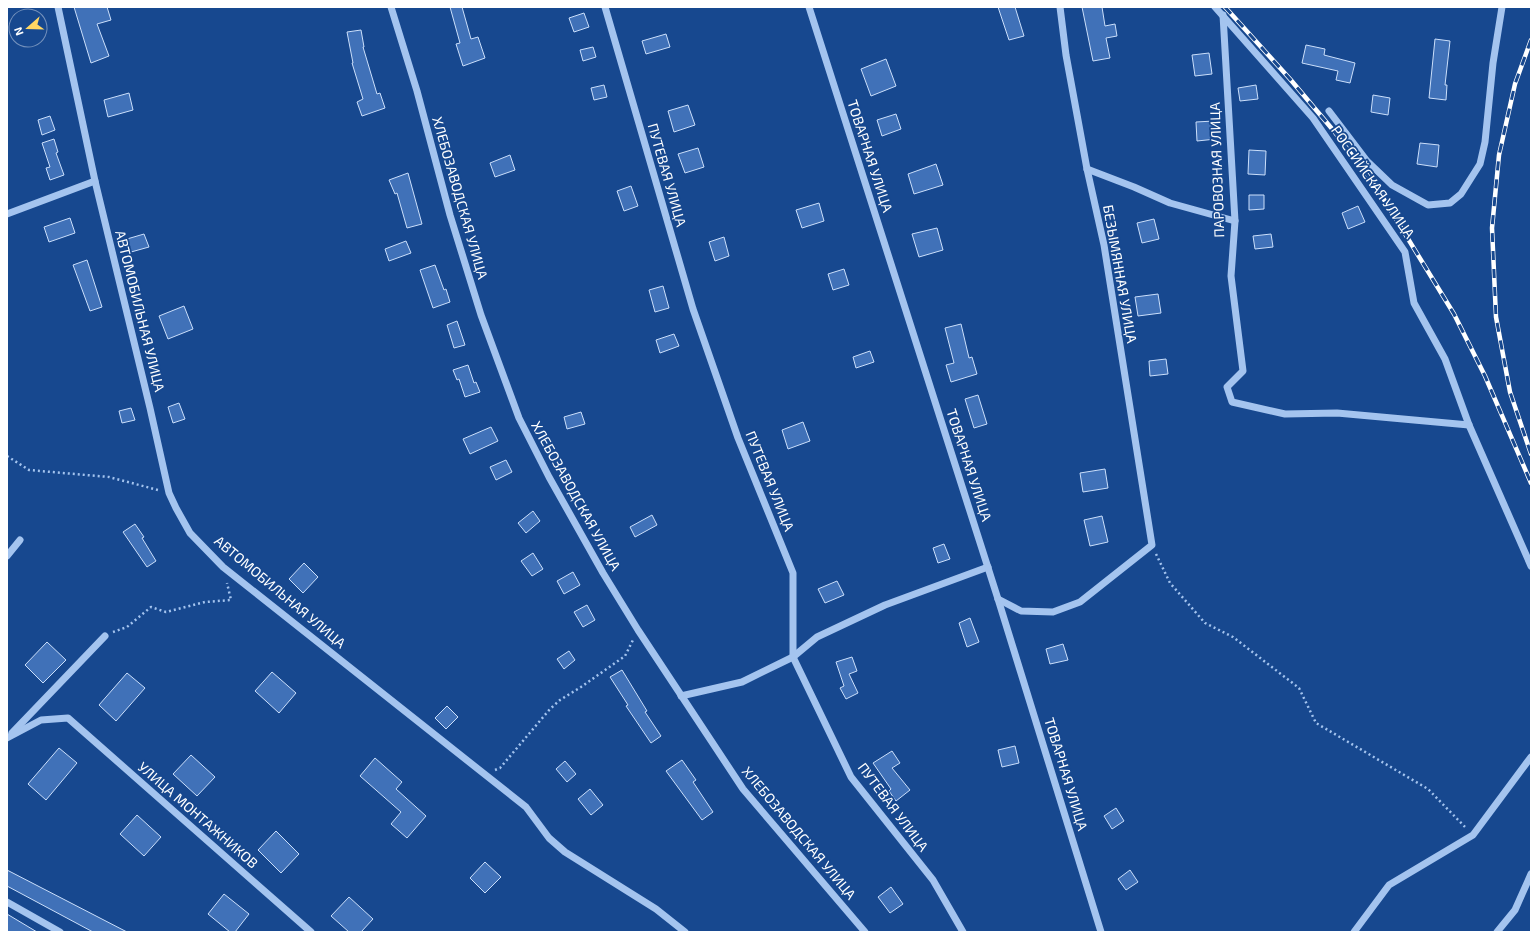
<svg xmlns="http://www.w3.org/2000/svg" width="1538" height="939" viewBox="0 0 1538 939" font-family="'Exo 2',sans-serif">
  <rect width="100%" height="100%" fill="#17488f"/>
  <g fill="#4071b8" stroke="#cbdffb">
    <path d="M74,7H107L111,20L97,24L109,56L91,63Z"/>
    <path d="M450,7H462L471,39L478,37L485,58L463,66L456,44L460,43Z"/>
    <path d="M998,7H1015L1024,36L1009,40Z"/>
    <path d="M1082,7H1102L1105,26L1115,24L1117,36L1106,38L1110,58L1093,61Z"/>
    <path d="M584,13L589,27L574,32L569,18Z"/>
    <path d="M361,30L364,47H363L377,94L380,93L385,108L362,116L357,102L363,99L352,63H353L347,32Z"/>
    <path d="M666,34L670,47L646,54L642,41Z"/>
    <path d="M1435,39L1450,41L1445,85H1447L1446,100L1429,98Z"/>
    <path d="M1306,45L1325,49L1324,55L1355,63L1350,83L1336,80L1338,71L1302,63Z"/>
    <path d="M593,47L596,57L583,61L580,50Z"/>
    <path d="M1209,53L1212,74L1195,76L1192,55Z"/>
    <path d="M886,59L896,86L871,96L861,69Z"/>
    <path d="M604,85L607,97L594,100L591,88Z"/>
    <path d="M1256,85L1258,99L1240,101L1238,88Z"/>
    <path d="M129,93L133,110L108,117L104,100Z"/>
    <path d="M1373,95L1390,98L1388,115L1371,112Z"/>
    <path d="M688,105L695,125L674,132L668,111Z"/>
    <path d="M896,114L901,129L882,136L877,120Z"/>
    <path d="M50,116L55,130L42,135L38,120Z"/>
    <path d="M1214,121L1216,139L1197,141L1196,122Z"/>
    <path d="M54,139L58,152L56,153L64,175L50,180L46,168L50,167L42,143Z"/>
    <path d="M1420,143L1439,145L1437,167L1417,164Z"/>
    <path d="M698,148L704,167L685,173L678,154Z"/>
    <path d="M1249,150L1266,151L1265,175L1248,174Z"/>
    <path d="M510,155L515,170L495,177L490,163Z"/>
    <path d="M936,164L943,185L914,194L908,174Z"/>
    <path d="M408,173L422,224L407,228L397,193L395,194L389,180Z"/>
    <path d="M631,186L638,206L624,211L617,191Z"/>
    <path d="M1249,195H1264V209L1249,210Z"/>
    <path d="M819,203L824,221L802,228L796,210Z"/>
    <path d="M1358,206L1365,222L1348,229L1342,213Z"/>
    <path d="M70,218L75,233L49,242L44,227Z"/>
    <path d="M1154,219L1159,239L1142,243L1137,223Z"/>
    <path d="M937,228L943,250L919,257L912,234Z"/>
    <path d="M144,234L149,247L131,252L127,239Z"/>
    <path d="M1271,234L1273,247L1255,249L1253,236Z"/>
    <path d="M724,237L729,256L715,261L709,242Z"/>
    <path d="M406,241L411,253L389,261L385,249Z"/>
    <path d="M87,260L102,307L90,311L73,265Z"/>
    <path d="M435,265L444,290L446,289L450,302L433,308L420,270Z"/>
    <path d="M844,269L849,285L833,290L828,274Z"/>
    <path d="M663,286L669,308L655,312L649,290Z"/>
    <path d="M1158,294L1161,313L1138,316L1135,297Z"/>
    <path d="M184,306L193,329L168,339L159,316Z"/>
    <path d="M457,321L465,345L454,348L447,325Z"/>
    <path d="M961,324L969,358L972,357L977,374L951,382L946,365L954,363L945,328Z"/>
    <path d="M674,334L679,346L660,353L656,340Z"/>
    <path d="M870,351L874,362L856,368L853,357Z"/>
    <path d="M1166,359L1168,374L1150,376L1149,361Z"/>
    <path d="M468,365L474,383L476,382L480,392L465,397L459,379L457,380L453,370Z"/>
    <path d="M978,395L987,424L974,428L965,399Z"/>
    <path d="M179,403L185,419L173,423L168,407Z"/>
    <path d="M131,408L135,420L122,423L119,411Z"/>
    <path d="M581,412L585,424L567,429L564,417Z"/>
    <path d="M803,422L810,441L788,449L782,430Z"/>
    <path d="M491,427L498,441L470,454L463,439Z"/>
    <path d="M506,460L512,472L496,480L490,467Z"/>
    <path d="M1105,469L1108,488L1083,492L1080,473Z"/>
    <path d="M533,511L540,521L526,533L518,523Z"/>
    <path d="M652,515L657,525L635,537L630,527Z"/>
    <path d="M1102,516L1108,542L1090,546L1084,520Z"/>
    <path d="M135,524L144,537L142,538L156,561L147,567L123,532Z"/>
    <path d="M944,544L950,559L938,563L933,548Z"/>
    <path d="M533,553L543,569L532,576L521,561Z"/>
    <path d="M304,563L318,577L303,593L289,579Z"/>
    <path d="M573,572L580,585L564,594L557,581Z"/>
    <path d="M837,581L844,595L825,603L818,589Z"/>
    <path d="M587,605L595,620L583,627L574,612Z"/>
    <path d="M970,618L979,642L967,647L959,623Z"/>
    <path d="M47,642L66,660L43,683L25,665Z"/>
    <path d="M1063,644L1068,660L1050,664L1046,649Z"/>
    <path d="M569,651L575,660L564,669L557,659Z"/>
    <path d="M852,657L857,671L849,674L858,693L846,699L840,688L844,686L836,662Z"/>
    <path d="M622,670L647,711L645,712L661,736L651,743L626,706L628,705L610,677Z"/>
    <path d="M272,672L296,693L279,713L255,691Z"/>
    <path d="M127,673L145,688L116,721L99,705Z"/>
    <path d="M447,706L458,717L446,729L435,718Z"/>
    <path d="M1015,746L1019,763L1002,767L998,750Z"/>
    <path d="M59,748L77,763L46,800L28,784Z"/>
    <path d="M892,751L900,763L892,768L910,790L896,801L889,791L891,789L873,763Z"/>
    <path d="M191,755L215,777L197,796L173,774Z"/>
    <path d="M375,758L402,782L396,789L426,816L407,838L391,824L401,812L360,776Z"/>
    <path d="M682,760L696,780L693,782L713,812L702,820L666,771Z"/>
    <path d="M565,761L576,774L567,782L556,769Z"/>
    <path d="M590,789L603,805L591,815L578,799Z"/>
    <path d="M1116,808L1124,821L1112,829L1104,816Z"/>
    <path d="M137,815L161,837L144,856L120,834Z"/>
    <path d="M276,831L299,854L281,873L258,850Z"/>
    <path d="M485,862L501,877L485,893L470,878Z"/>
    <path d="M7,870L127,932H93L7,886Z"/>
    <path d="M1130,870L1138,882L1126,890L1118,879Z"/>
    <path d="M891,887L903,904L890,913L878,897Z"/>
    <path d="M224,894L249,914L235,932H230L208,914Z"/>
    <path d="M349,897L373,919L361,932H349L331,916Z"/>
    <path d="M7,914L37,932H7Z"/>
  </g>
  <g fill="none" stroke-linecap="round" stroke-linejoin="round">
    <g stroke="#a4c4ef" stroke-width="2.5" stroke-dasharray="2 3" stroke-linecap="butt">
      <path d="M7,456L29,470L109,477L158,490"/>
      <path d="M1156,554L1170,583L1205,623L1233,637L1299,688L1316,723L1428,789L1467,829"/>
      <path d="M113,632L127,627L151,607L166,612L205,602L231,600L227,583"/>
      <path d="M495,770L500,768L550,709L560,700L581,687L625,656L633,640"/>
    </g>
    <g stroke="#a4c4ef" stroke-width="7">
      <path d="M58,7L95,181L150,408L169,493L176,508L190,533L223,567L526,807L549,838L565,852L656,909L685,932"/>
      <path d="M391,7L417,91L450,215L481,315L519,418L549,477L603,573L638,630L743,789L865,932"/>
      <path d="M605,7L693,309L738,438L793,573V657L851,777L933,880L963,932"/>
      <path d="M809,7L998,599L1101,932"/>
      <path d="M1215,7L1313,118L1405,252L1414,303L1445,359L1469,425L1531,566"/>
      <path d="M1223,15L1235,221L1231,276L1243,371L1227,387L1232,402L1285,414L1337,413L1469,425"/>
      <path d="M1329,111L1367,161L1392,185L1428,205L1450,203L1461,194L1480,164L1485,142L1493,63L1502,7"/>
      <path d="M1087,169L1134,187L1170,203L1235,221"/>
      <path d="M7,214L95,181"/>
      <path d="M7,556L20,540"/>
      <path d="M998,599L1021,611L1053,612L1080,602L1152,545L1104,245L1087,169L1066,55L1060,7"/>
      <path d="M681,696L742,682L793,657L817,637L885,605L988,567"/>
      <path d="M12,733L105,636"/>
      <path d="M7,738L41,720L68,718L311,932"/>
      <path d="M7,902L60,932"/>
      <path d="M1354,932L1389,885L1473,835L1531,757"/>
      <path d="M1497,932L1515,910L1531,874"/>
    </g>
    <defs>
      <g id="rail">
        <path d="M1225,7L1290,79L1333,130L1377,188L1454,314L1485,376L1531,483"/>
        <path d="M1531,40L1515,84L1499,155L1492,228L1496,317L1510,392L1531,454"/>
      </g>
    </defs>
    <use href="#rail" stroke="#fff" stroke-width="4.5"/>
    <use href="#rail" stroke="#17488f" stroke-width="3" stroke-dasharray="9" stroke-linecap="butt"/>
  </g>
  <g text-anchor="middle" stroke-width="3.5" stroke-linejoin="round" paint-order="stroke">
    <g font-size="14" fill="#fff" stroke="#17488f">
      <text transform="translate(870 156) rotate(72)" y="5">ТОВАРНАЯ УЛИЦА</text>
      <text transform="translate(1217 170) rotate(-92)" y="5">ПАРОВОЗНАЯ УЛИЦА</text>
      <text transform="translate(667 175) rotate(74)" y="5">ПУТЕВАЯ УЛИЦА</text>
      <text transform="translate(1373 182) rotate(55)" y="5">РОССИЙСКАЯ УЛИЦА</text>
      <text transform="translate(460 198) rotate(74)" y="5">ХЛЕБОЗАВОДСКАЯ УЛИЦА</text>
      <text transform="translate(1120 274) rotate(80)" y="5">БЕЗЫМЯННАЯ УЛИЦА</text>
      <text transform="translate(140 311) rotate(76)" y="5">АВТОМОБИЛЬНАЯ УЛИЦА</text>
      <text transform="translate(969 465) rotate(72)" y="5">ТОВАРНАЯ УЛИЦА</text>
      <text transform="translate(770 481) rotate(68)" y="5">ПУТЕВАЯ УЛИЦА</text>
      <text transform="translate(576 496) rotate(61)" y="5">ХЛЕБОЗАВОДСКАЯ УЛИЦА</text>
      <text transform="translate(280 592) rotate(40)" y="5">АВТОМОБИЛЬНАЯ УЛИЦА</text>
      <text transform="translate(1066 774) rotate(73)" y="5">ТОВАРНАЯ УЛИЦА</text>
      <text transform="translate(893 807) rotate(53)" y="5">ПУТЕВАЯ УЛИЦА</text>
      <text transform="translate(198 815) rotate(41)" y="5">УЛИЦА МОНТАЖНИКОВ</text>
      <text transform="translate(799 833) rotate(50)" y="5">ХЛЕБОЗАВОДСКАЯ УЛИЦА</text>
    </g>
  </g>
  <rect width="1538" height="939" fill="none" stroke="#ffffff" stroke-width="16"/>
  <g transform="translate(28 28) rotate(250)"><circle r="19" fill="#17488f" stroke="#7491bc"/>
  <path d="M0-3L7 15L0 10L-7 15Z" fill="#ffd763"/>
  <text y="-6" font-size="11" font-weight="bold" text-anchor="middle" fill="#ffffff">N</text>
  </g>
</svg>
